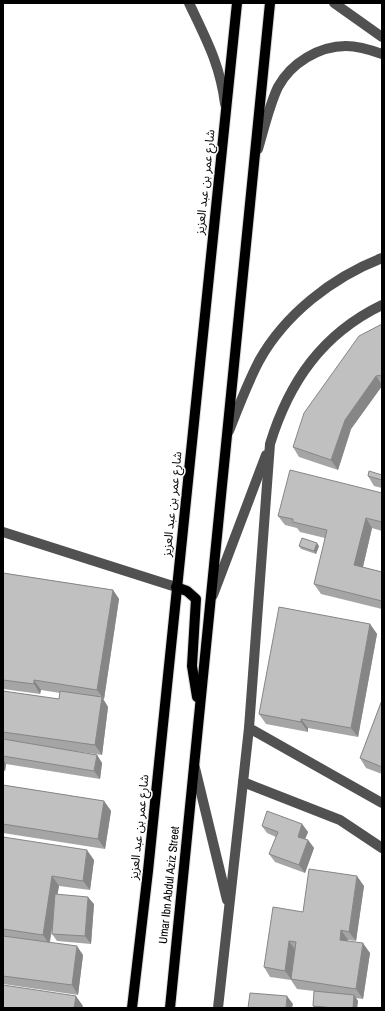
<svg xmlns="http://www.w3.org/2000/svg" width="385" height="1011" viewBox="0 0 385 1011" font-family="'Archivo Narrow','Noto Sans Arabic',sans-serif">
  <rect width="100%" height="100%" fill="#fff"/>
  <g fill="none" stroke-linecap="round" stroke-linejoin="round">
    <defs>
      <g id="major">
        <path d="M176,587L187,591L196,599L192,666L197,697"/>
        <path d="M132,1008L148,871L237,3"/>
        <path d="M170,1008L270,3"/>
      </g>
    </defs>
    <use href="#major" stroke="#dbdbdb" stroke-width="12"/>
    <g stroke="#515151" stroke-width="10">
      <path d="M189,3C206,39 220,64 225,104"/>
      <path d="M334,3L382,37"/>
      <path d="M258,149C264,129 269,106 278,87C291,63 319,46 346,46C358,46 371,50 382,54"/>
      <path d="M229,431C238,408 247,384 259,361C285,314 333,277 382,258"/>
      <path d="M3,532L176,587"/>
      <path d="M213,595L266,455"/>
      <path d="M249,728L382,803"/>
      <path d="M195,768L227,900"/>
      <path d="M243,782L340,820L382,848"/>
      <path d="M218,1008L249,728L270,444C289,382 322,334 382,305"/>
    </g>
    <use href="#major" stroke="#000" stroke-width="10"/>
  </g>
  <g fill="#a5a5a5">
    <path d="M382,324V386L351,429L338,470L299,457L293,447Z"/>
    <path d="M382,475V488L374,486L368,476Z"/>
    <path d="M382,493V531L372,528L363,567L382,572V609L321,594L314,584L325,538L300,532L297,528L285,525L278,516Z"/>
    <path d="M299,546H319L316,554L301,549Z"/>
    <path d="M3,573L113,590L119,599L104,699H103L108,707L102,755L68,750L97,755L102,763L100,779L6,764L5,771H3V691L59,699L60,693L41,690L40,694L3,689Z"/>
    <path d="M370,624L377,634L358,737L308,728V732L266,724L259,714Z"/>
    <path d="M382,700V774L366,768L360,758Z"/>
    <path d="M3,785L104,801L111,811L105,849L3,833Z"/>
    <path d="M302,824L308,832L305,839L308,840L314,848L305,873L275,862L269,854L276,837L267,833L262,826Z"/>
    <path d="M3,837L94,860L90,890L59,886L57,894L94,904L91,944L57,941L52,934L53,924L50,942L83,955L78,995L3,984Z"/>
    <path d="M364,886L356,941L348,940V941L370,953L363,999L356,998L358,1001L357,1008H314L313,1006L314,991L297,989L291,980L270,977L264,967L303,912Z"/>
  </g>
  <g fill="#868686">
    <path d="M376,376L382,385V386L351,429L338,470L331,460L345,420Z"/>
    <path d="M366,518L372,528L361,575L354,565Z"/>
    <path d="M317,543L319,546L316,554L314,551Z"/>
    <path d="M113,590L119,599L104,699L97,690Z"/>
    <path d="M370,624L377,634L358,737L351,728Z"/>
    <path d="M34,680L41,690L40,694L34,684Z"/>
    <path d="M102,697L108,707L102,755L95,745Z"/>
    <path d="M301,719L308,728V732L301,722Z"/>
    <path d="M97,755L102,763L100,779L94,771Z"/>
    <path d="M3,759L6,764L5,771L3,768Z"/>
    <path d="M104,801L111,811L105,849L98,839Z"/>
    <path d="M302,824L308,832L303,844L298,837Z"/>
    <path d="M308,840L314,848L305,873L299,865Z"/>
    <path d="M87,850L94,860L90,890L83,881Z"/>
    <path d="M52,876L59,886L49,944L43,935Z"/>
    <path d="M357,876L364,886L356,941L349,932Z"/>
    <path d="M88,897L94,904L91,944L85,936Z"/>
    <path d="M341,930L348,940L346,949L340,940Z"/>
    <path d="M289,941L296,951L291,979L285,971Z"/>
    <path d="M363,943L370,953L363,999L356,989Z"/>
    <path d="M77,946L83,955L78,995L72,985Z"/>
    <path d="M354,995L358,1001L357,1008H353Z"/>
    <path d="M76,996L83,1006L82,1008H74Z"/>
    <path d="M287,996L293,1004L292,1008H286Z"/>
  </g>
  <g fill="#c0c0c0" stroke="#868686">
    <path d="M382,324V375L376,376L345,420L331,460L293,447L304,413L359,336Z"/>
    <path d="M290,470L382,493V522L366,518L354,565L382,572V601L314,584L327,530L293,522V519L278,516Z"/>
    <path d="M369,471L382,475V480L368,476Z"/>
    <path d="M302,538L317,543L314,551L299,546Z"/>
    <path d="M3,573L113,590L97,690L34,680V684L3,680Z"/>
    <path d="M279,607L370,624L351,728L301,719V722L259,714Z"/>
    <path d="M3,691L59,699L60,691L102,697L95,745L3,732Z"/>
    <path d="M382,700V767L360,758Z"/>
    <path d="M3,739L97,755L94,771L3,756Z"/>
    <path d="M3,785L104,801L98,839L3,824Z"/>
    <path d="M267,811L302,824L298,837L308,840L299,865L269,854L278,832L262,826Z"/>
    <path d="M3,837L87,850L83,881L52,876L43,935L3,929Z"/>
    <path d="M309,869L357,876L349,932L341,930L340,940L363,943L356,989L291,979L296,942L289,941L285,971L264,967L273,907L303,912Z"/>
    <path d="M55,894L88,897L85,936L52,934Z"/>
    <path d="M3,936L77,946L72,985L3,976Z"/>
    <path d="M3,985L76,996L74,1008H3Z"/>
    <path d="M314,991L354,995L353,1008H334L313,1006Z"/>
    <path d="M250,993L287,996L286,1008H248Z"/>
  </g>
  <g text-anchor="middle" stroke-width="3" stroke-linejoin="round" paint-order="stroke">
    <g font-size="12" fill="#000" stroke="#fff">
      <text transform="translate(205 182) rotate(-84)" y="4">شارع عمر بن عبد العزيز</text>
      <text transform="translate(172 504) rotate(-84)" y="4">شارع عمر بن عبد العزيز</text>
      <text transform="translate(139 827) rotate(-84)" y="4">شارع عمر بن عبد العزيز</text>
      <text transform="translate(169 885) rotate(-84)" y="4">Umar Ibn Abdul Aziz Street</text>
    </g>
  </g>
  <rect width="385" height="1011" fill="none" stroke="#000000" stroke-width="8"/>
</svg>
